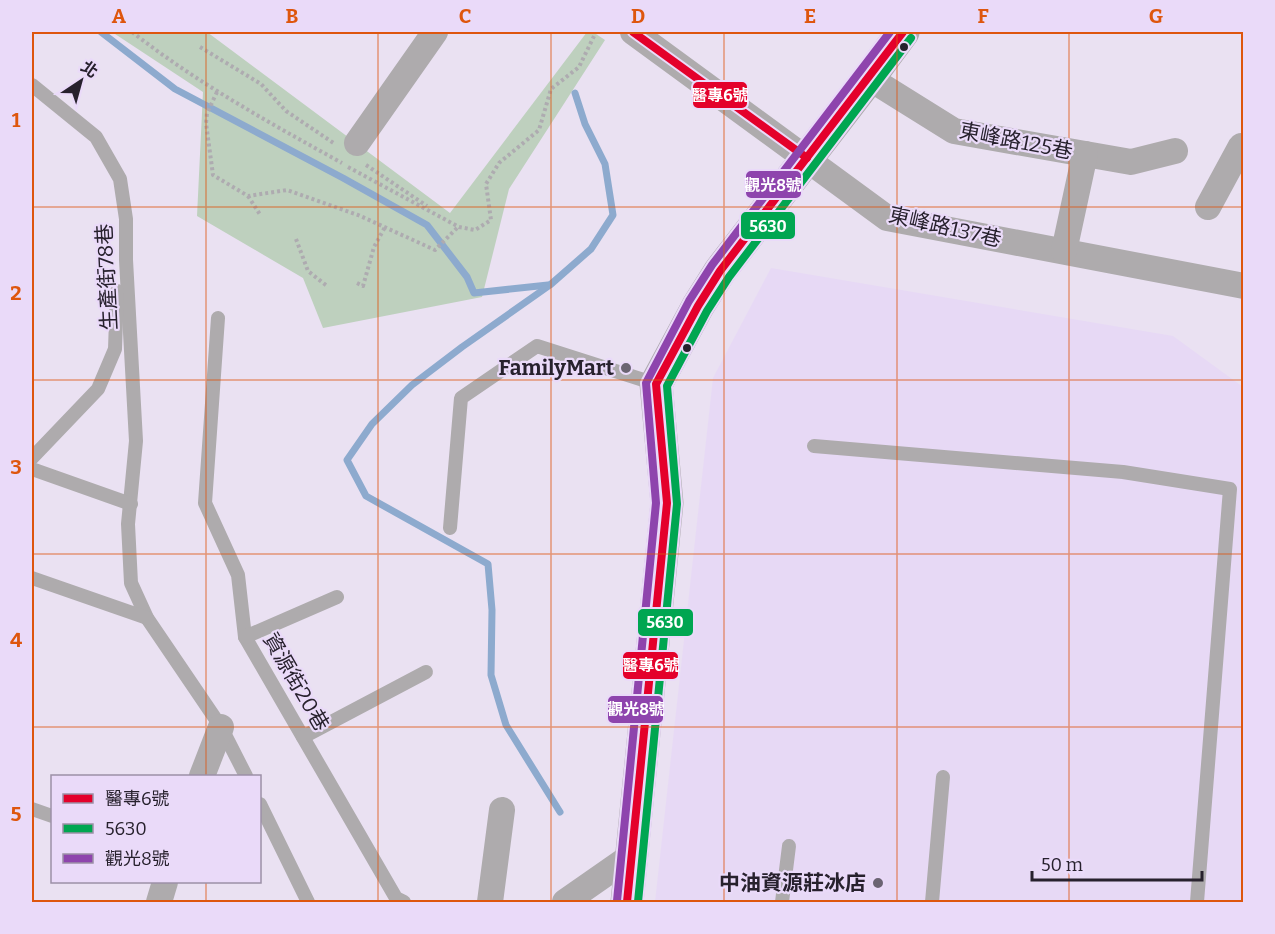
<svg xmlns="http://www.w3.org/2000/svg" width="1275" height="934" viewBox="0 0 1275 934" font-family="Bitter,'Noto Sans TC',serif">
  <rect width="100%" height="100%" fill="#eae1f2"/>
  <path fill="#e7d9f5" d="M771,268L1173,336L1243,387V902H655L713,378Z"/>
  <path fill="#bed0be" d="M112,32H207L450,213L587,32H593L605,40L509,189L482,297L323,328L303,278L197,216L203,92Z"/>
  <g fill="none" stroke-linecap="round" stroke-linejoin="round">
    <g stroke="#8daace" stroke-width="7">
      <path d="M101,32L175,89L343,178L427,225L467,277L474,293L548,285"/>
      <path d="M560,812L506,725L491,675L492,610L488,564L366,496L347,460L372,424L412,385L462,347L550,285L591,249L613,215L605,164L585,124L575,93"/>
    </g>
    <g stroke="#aeabb0" stroke-width="4" stroke-dasharray="3 3" stroke-linecap="butt">
      <path d="M132,32C199,84 268,122 342,163"/>
      <path d="M200,47L261,84L286,111L335,144"/>
      <path d="M217,92L207,113L206,123L213,175L248,196L287,190L358,215L435,250L458,227"/>
      <path d="M366,165L427,206"/>
      <path d="M348,167L459,227L475,230L491,220L486,184L499,163L539,130L551,89L579,67L596,32"/>
      <path d="M248,196L261,216"/>
      <path d="M296,239L308,271L327,286"/>
      <path d="M357,283L363,286L374,247L385,227"/>
    </g>
    <g stroke="#aeabad" stroke-width="14">
      <path d="M32,85L96,137L120,179L126,219V260L136,441L128,524L131,583L147,618L221,727L246,776"/>
      <path d="M218,318L205,503L238,575L245,637L396,898L404,902"/>
      <path d="M814,446L1123,472L1230,489L1197,902"/>
      <path d="M32,458L98,389L115,349L117,291"/>
      <path d="M32,469L131,504"/>
      <path d="M450,528L461,398L537,346L656,384"/>
      <path d="M32,578L147,618"/>
      <path d="M245,637L337,597"/>
      <path d="M303,737L426,672"/>
      <path d="M260,804L308,902"/>
      <path d="M32,809L52,816"/>
      <path d="M782,902L789,846"/>
      <path d="M932,902L943,777"/>
    </g>
    <g stroke="#aeabad" stroke-width="26">
      <path d="M633,32L887,218L1244,286"/>
      <path d="M869,78L954,131L1131,162L1175,151"/>
      <path d="M357,143L435,32"/>
      <path d="M1208,207L1241,146L1244,147"/>
      <path d="M1064,251L1085,154"/>
      <path d="M202,776L221,727"/>
      <path d="M159,902L165,882"/>
      <path d="M490,902L502,810"/>
      <path d="M565,902L631,856"/>
    </g>
    <path stroke="#aeabae" stroke-width="33" d="M627,902L667,503L656,384L698,306L720,271L869,78L903,32"/>
    <defs>
      <g id="bus-1">
        <path d="M633,32L807,158"/>
        <path d="M627,902L667,503L656,384L698,306L720,271L903,32"/>
      </g>
      <path id="bus-2" d="M638,902L677,504L667,386L707,311L729,277L911,38"/>
      <path id="bus-3" d="M617,901L656,503L646,383L689,301L712,265L890,32"/>
    </defs>
    <use href="#bus-1" stroke="#eadaf9" stroke-width="12"/>
    <use href="#bus-2" stroke="#eadaf9" stroke-width="12"/>
    <use href="#bus-3" stroke="#eadaf9" stroke-width="12"/>
    <use href="#bus-1" stroke="#e4002b" stroke-width="8"/>
    <use href="#bus-2" stroke="#00a651" stroke-width="8"/>
    <use href="#bus-3" stroke="#8e44ad" stroke-width="8"/>
  </g>
  <path fill="none" stroke="#de560e" stroke-width="1.5" stroke-opacity="0.55" d="M206,32V776M378,32V902M551,32V902M724,32V902M897,32V902M1069,32V902M32,207H1244M32,380H1244M32,554H1244M32,727H1244M206,882V902"/>
  <g fill="#27212d" stroke="#eadaf9" stroke-width="2">
    <circle cx="904" cy="47" r="5"/>
    <circle cx="687" cy="348" r="5"/>
  </g>
  <g fill="#6b6472" stroke="#eadaf9" stroke-width="2">
    <circle cx="626" cy="368" r="6"/>
    <circle cx="878" cy="883" r="6"/>
  </g>
  <g text-anchor="middle" stroke-width="4.5" stroke-linejoin="round" paint-order="stroke">
    <g font-size="21" fill="#27212d" stroke="#eadaf9">
      <text transform="translate(1016 141) rotate(11)" y="7">東峰路125巷</text>
      <text transform="translate(945 227) rotate(13)" y="7">東峰路137巷</text>
      <text transform="translate(107 277) rotate(-93)" y="7">生產街78巷</text>
      <text transform="translate(296 682) rotate(60)" y="7">資源街20巷</text>
    </g>
    <g font-size="21" font-weight="bold" fill="#27212d" stroke="#eadaf9" text-anchor="end">
      <text x="614" y="375">FamilyMart</text>
      <text x="866" y="890">中油資源莊冰店</text>
    </g>
  </g>
  <g stroke="#eadaf9" stroke-width="2">
    <rect x="692" y="81" width="56" height="28" rx="6" fill="#e4002b"/>
    <rect x="745" y="170" width="57" height="29" rx="6" fill="#8e44ad"/>
    <rect x="740" y="211" width="56" height="29" rx="6" fill="#00a651"/>
    <rect x="637" y="608" width="57" height="29" rx="6" fill="#00a651"/>
    <rect x="622" y="651" width="57" height="29" rx="6" fill="#e4002b"/>
    <rect x="607" y="695" width="57" height="29" rx="6" fill="#8e44ad"/>
  </g>
  <g font-size="16" text-anchor="middle" font-weight="bold" fill="#fff">
    <text x="720" y="101">醫專6號</text>
    <text x="773" y="191">觀光8號</text>
    <text x="768" y="232">5630</text>
    <text x="665" y="628">5630</text>
    <text x="651" y="671">醫專6號</text>
    <text x="636" y="715">觀光8號</text>
  </g>
  <rect width="1275" height="934" fill="none" stroke="#eadaf9" stroke-width="66"/>
  <rect x="51" y="775" width="210" height="108" fill="#eadaf9" stroke="#9c90a7" stroke-width="1.5"/>
  <rect x="63" y="794" width="30" height="9" fill="#e4002b" stroke="#9c90a7" stroke-width="1.5"/>
  <text x="105" y="805" font-size="18" fill="#27212d">醫專6號</text>
  <rect x="63" y="824" width="30" height="9" fill="#00a651" stroke="#9c90a7" stroke-width="1.5"/>
  <text x="105" y="835" font-size="18" fill="#27212d">5630</text>
  <rect x="63" y="854" width="30" height="9" fill="#8e44ad" stroke="#9c90a7" stroke-width="1.5"/>
  <text x="105" y="865" font-size="18" fill="#27212d">觀光8號</text>
  <g transform="translate(81 81) rotate(36)" stroke="#eadaf9" stroke-width="4.5" paint-order="stroke">
  <path d="M0-4.5L10 22L0 15L-10 22Z" fill="#27212d"/>
  <text y="-9" font-size="16" font-weight="bold" text-anchor="middle" fill="#27212d">北</text>
  </g>
  <path d="M1032 871v9h170v-9" fill="none" stroke="#27212d" stroke-width="3"/>
  <text x="1041" y="871" font-size="18" fill="#27212d" stroke="#eadaf9" stroke-width="4.5" paint-order="stroke">50 m</text>
  <rect x="33" y="33" width="1209" height="868" fill="none" stroke="#de560e" stroke-width="2"/>
  <g font-size="20" text-anchor="middle" font-weight="bold" fill="#de560e">
    <text x="119" y="23">A</text>
    <text x="292" y="23">B</text>
    <text x="465" y="23">C</text>
    <text x="638" y="23">D</text>
    <text x="810" y="23">E</text>
    <text x="983" y="23">F</text>
    <text x="1156" y="23">G</text>
    <text x="16" y="127">1</text>
    <text x="16" y="300">2</text>
    <text x="16" y="474">3</text>
    <text x="16" y="647">4</text>
    <text x="16" y="821">5</text>
  </g>
</svg>
